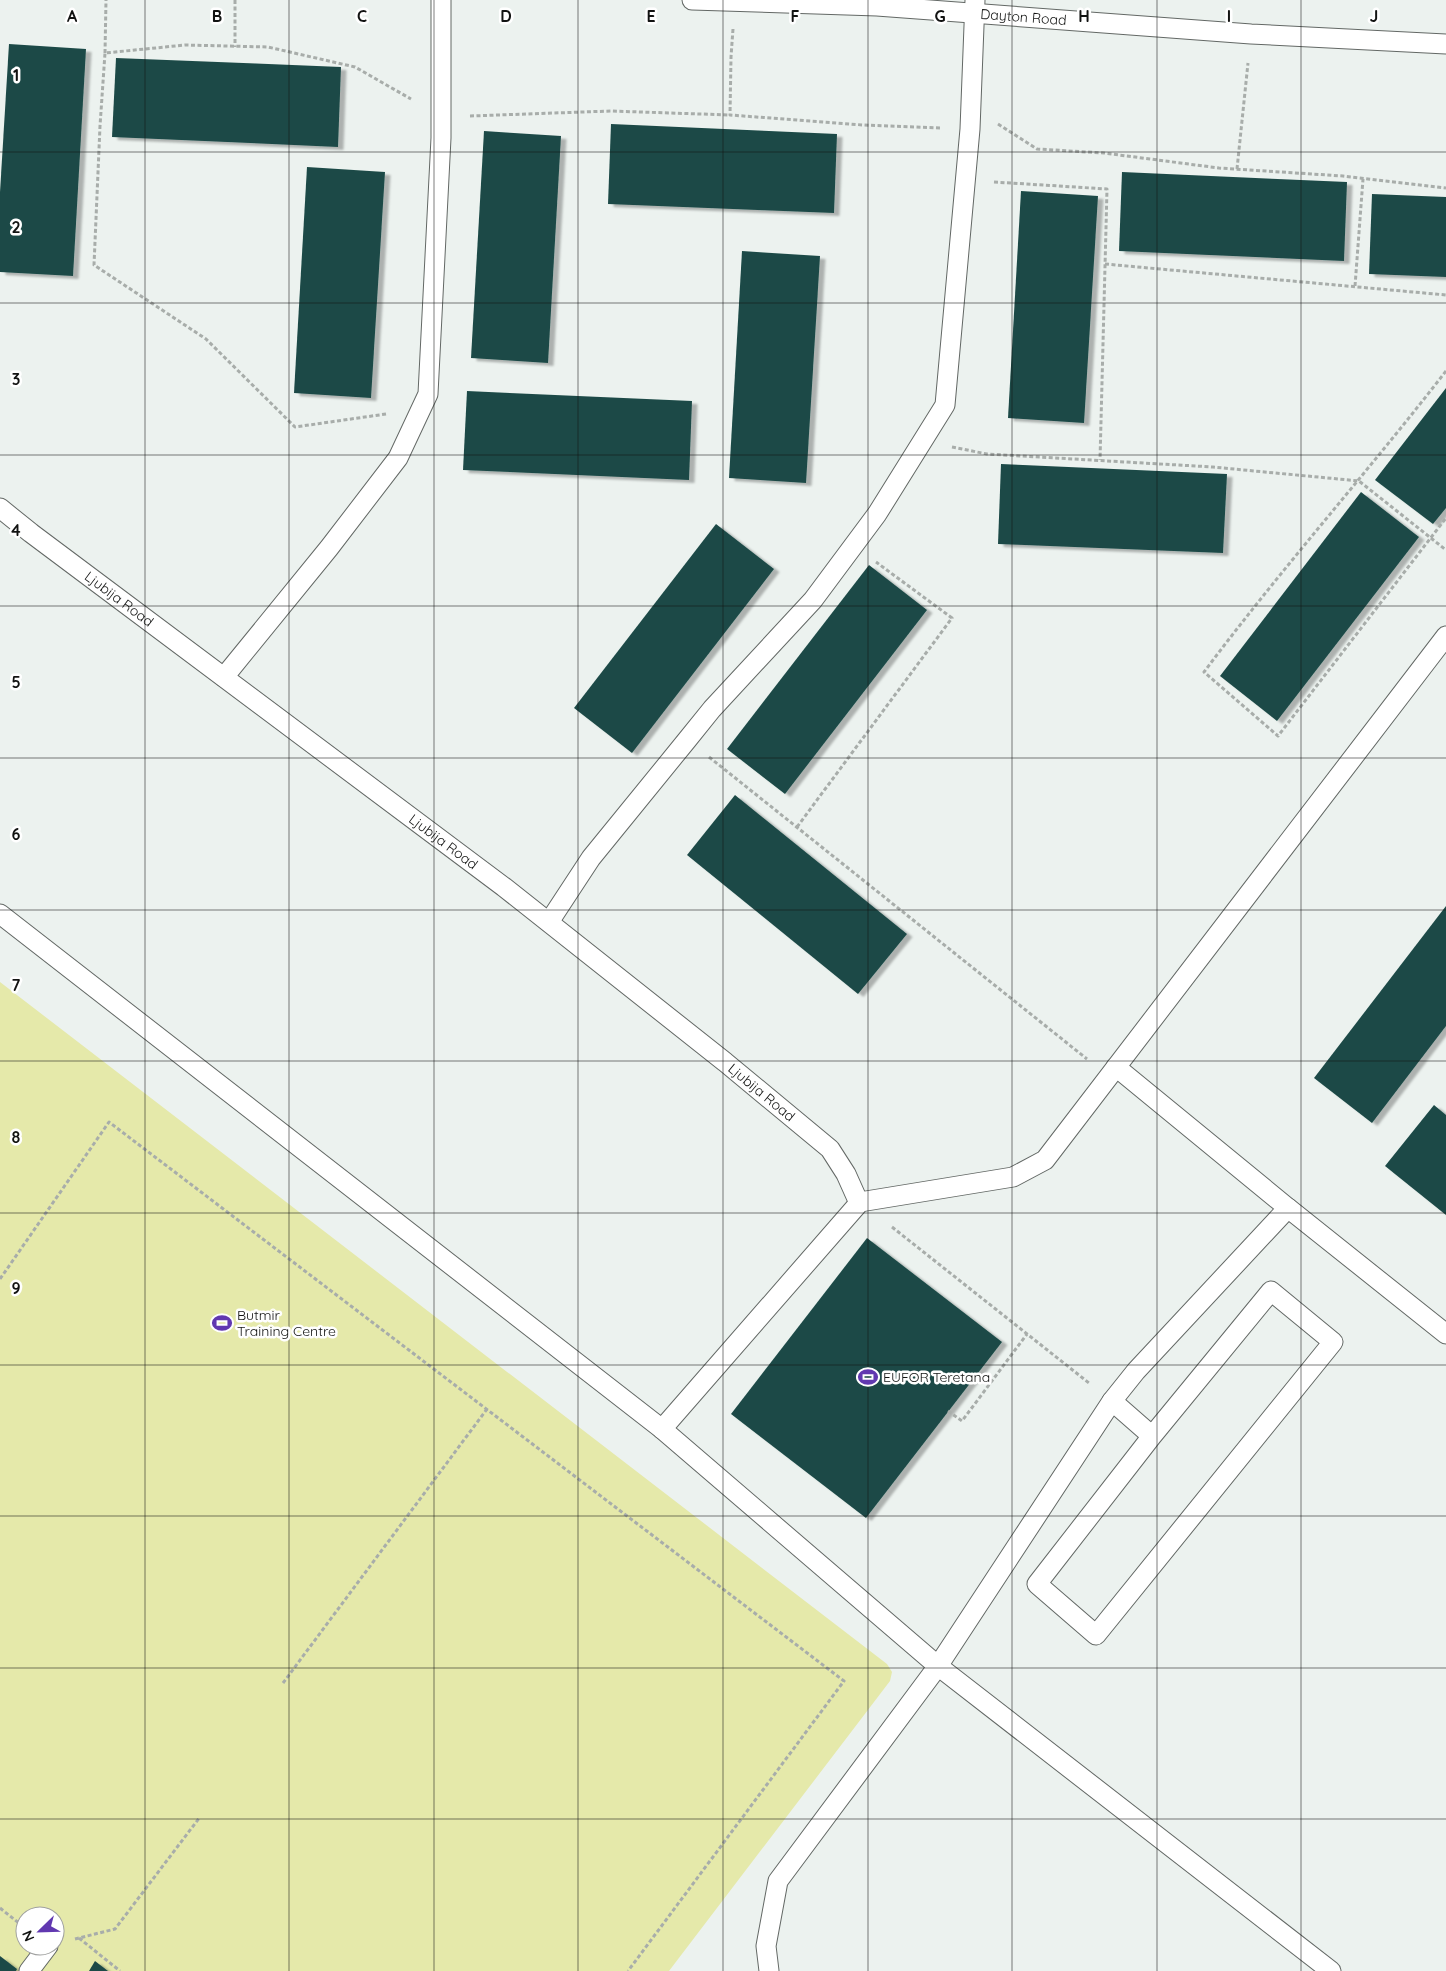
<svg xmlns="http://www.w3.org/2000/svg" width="1446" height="1971" viewBox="0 0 1446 1971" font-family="Quicksand,sans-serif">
  <defs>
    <filter id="shadow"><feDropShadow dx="5.5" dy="3" stdDeviation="1" flood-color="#0004"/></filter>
  </defs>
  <rect width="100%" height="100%" fill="#ecf2ef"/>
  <path fill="#e5e9aa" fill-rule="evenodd" d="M0,982L887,1664L892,1672L890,1681L669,1971H0ZM25,1916H55V1946H25Z"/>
  <g fill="#1c4a47" filter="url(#shadow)">
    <path d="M9,44L86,49L73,276L0,272V192Z"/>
    <path d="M116,58L341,67L338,147L112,137Z"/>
    <path d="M611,124L837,134L834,213L608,204Z"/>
    <path d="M484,131L561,136L548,363L471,358Z"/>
    <path d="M307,167L385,172L371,398L294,393Z"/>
    <path d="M1122,172L1347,182L1344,261L1119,251Z"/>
    <path d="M1021,191L1098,196L1084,423L1008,418Z"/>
    <path d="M1372,194L1446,197V277L1369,274Z"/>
    <path d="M742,251L820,256L806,483L729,478Z"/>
    <path d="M1446,388V508L1433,524L1375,480Z"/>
    <path d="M467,391L692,401L689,480L463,470Z"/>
    <path d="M1001,464L1227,474L1223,553L998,544Z"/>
    <path d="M1361,492L1419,537L1277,721L1220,676Z"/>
    <path d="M716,524L774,569L632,753L574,708Z"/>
    <path d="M869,565L927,610L785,794L727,749Z"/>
    <path d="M735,795L907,934L858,994L687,855Z"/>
    <path d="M1446,906V1026L1372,1123L1314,1078Z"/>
    <path d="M1434,1105L1446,1115V1215L1385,1166Z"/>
    <path d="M867,1238L1002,1342L866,1518L731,1414Z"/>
    <path d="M0,1956L17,1969L16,1971H0Z"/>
    <path d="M95,1961L108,1971H89Z"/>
  </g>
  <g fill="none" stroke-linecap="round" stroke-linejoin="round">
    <defs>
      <g id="lane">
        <path id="s1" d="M692,0L877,6L1251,34L1446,44"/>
        <path id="s2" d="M0,508L31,533L504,887L725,1062L830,1149L846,1174L859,1203"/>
        <path d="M224,677L329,548L398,458L428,394L441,138V0"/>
        <path d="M0,914L662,1429L938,1666L1331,1971"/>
        <path d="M549,922L591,858L687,740L712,709L813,600L877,514L945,405L970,129L975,0"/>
        <path d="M1116,1067L1288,1208"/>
        <path d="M1112,1401L1152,1436L1037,1584L1096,1635L1333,1342L1271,1291L1152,1436"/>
        <path d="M662,1429L860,1202L1013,1177L1045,1160L1446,636"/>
        <path d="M29,1971L48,1946"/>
        <path d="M769,1971L766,1946L778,1881L938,1666L1112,1401L1136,1371L1288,1208L1446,1334"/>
      </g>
    </defs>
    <use href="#lane" stroke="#636865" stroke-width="21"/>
    <g stroke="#a8adaa" stroke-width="3" stroke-dasharray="4 2.5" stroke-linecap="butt">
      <path d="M235,0V47"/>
      <path d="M733,29L731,57L730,115L863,125L942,128"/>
      <path d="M105,53L106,0"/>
      <path d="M470,116L611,111L730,115"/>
      <path d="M998,124L1037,149L1104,153L1219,168L1343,176L1446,188"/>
      <path d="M1237,169L1248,63"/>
      <path d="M994,182L1107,189L1100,460"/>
      <path d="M1105,264L1446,295"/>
      <path d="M1355,286L1363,179"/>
      <path d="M1446,371C1367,473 1281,569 1204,672L1278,736L1446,518"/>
      <path d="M386,414L295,427L206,339L94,265L100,126L105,53L185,45L268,47L355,67L411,99"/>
      <path d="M952,447L987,454L1213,467L1359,481L1446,550"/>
      <path d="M709,757L1087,1059"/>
      <path d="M797,827L952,618L876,562"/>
      <path d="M892,1227L1089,1383"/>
      <path d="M0,1279L109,1122L844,1681L628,1971"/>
      <path d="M948,1411L962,1421L1027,1334"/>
      <path d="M283,1683L487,1409"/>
      <path d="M0,1908L25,1928"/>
      <path d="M79,1938L120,1971"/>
      <path d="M75,1939L115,1929L200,1817"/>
    </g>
    <use href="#lane" stroke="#fff" stroke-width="19"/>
  </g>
  <path fill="none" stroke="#121312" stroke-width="1" stroke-opacity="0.55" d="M145,0V1971M289,0V1971M434,0V1971M578,0V1971M723,0V1971M868,0V1971M1012,0V1971M1157,0V1971M1301,0V1971M0,152H1446M0,303H1446M0,455H1446M0,606H1446M0,758H1446M0,910H1446M0,1061H1446M0,1213H1446M0,1365H1446M0,1516H1446M0,1668H1446M0,1819H1446"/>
  <defs>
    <symbol id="stadium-bare" viewBox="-9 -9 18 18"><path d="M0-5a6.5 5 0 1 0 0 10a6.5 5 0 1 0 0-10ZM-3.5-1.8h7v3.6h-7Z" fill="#6138b0" stroke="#fff" stroke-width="2.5" paint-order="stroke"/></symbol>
  </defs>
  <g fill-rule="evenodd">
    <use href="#stadium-bare" x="208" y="1309" width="28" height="28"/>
    <use href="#stadium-bare" x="854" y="1363" width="28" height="28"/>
  </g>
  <g text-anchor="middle" stroke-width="5" stroke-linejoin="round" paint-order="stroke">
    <g font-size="14" fill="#121312" stroke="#fff">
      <text dy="5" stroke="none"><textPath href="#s1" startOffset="332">Dayton Road</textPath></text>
      <text dy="5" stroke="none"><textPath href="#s2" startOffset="150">Ljubija Road</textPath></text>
      <text dy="5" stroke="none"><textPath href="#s2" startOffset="555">Ljubija Road</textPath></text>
      <text dy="5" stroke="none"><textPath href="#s2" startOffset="960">Ljubija Road</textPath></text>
    </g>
    <g font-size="14" fill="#121312" stroke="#fff" text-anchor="start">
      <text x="237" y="1320">Butmir<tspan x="237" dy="16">Training Centre</tspan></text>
      <text x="883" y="1382">EUFOR Teretana</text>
    </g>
  </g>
  <g font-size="16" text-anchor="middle" font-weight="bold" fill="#121312" stroke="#fff" stroke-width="5" stroke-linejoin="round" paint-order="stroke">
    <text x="72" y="22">A</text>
    <text x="217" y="22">B</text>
    <text x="362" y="22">C</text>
    <text x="506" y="22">D</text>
    <text x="651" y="22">E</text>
    <text x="795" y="22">F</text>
    <text x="940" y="22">G</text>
    <text x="1084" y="22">H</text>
    <text x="1229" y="22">I</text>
    <text x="1374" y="22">J</text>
    <text x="16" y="81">1</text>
    <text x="16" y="233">2</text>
    <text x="16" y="385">3</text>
    <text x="16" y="536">4</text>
    <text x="16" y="688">5</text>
    <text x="16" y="840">6</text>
    <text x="16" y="991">7</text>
    <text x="16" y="1143">8</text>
    <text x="16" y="1294">9</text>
  </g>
  <g transform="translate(40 1931) rotate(247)"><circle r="24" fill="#ffffff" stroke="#a0a1a0"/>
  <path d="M0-4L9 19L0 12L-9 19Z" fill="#6138b0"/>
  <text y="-8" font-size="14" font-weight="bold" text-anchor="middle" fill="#121312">N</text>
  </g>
</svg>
